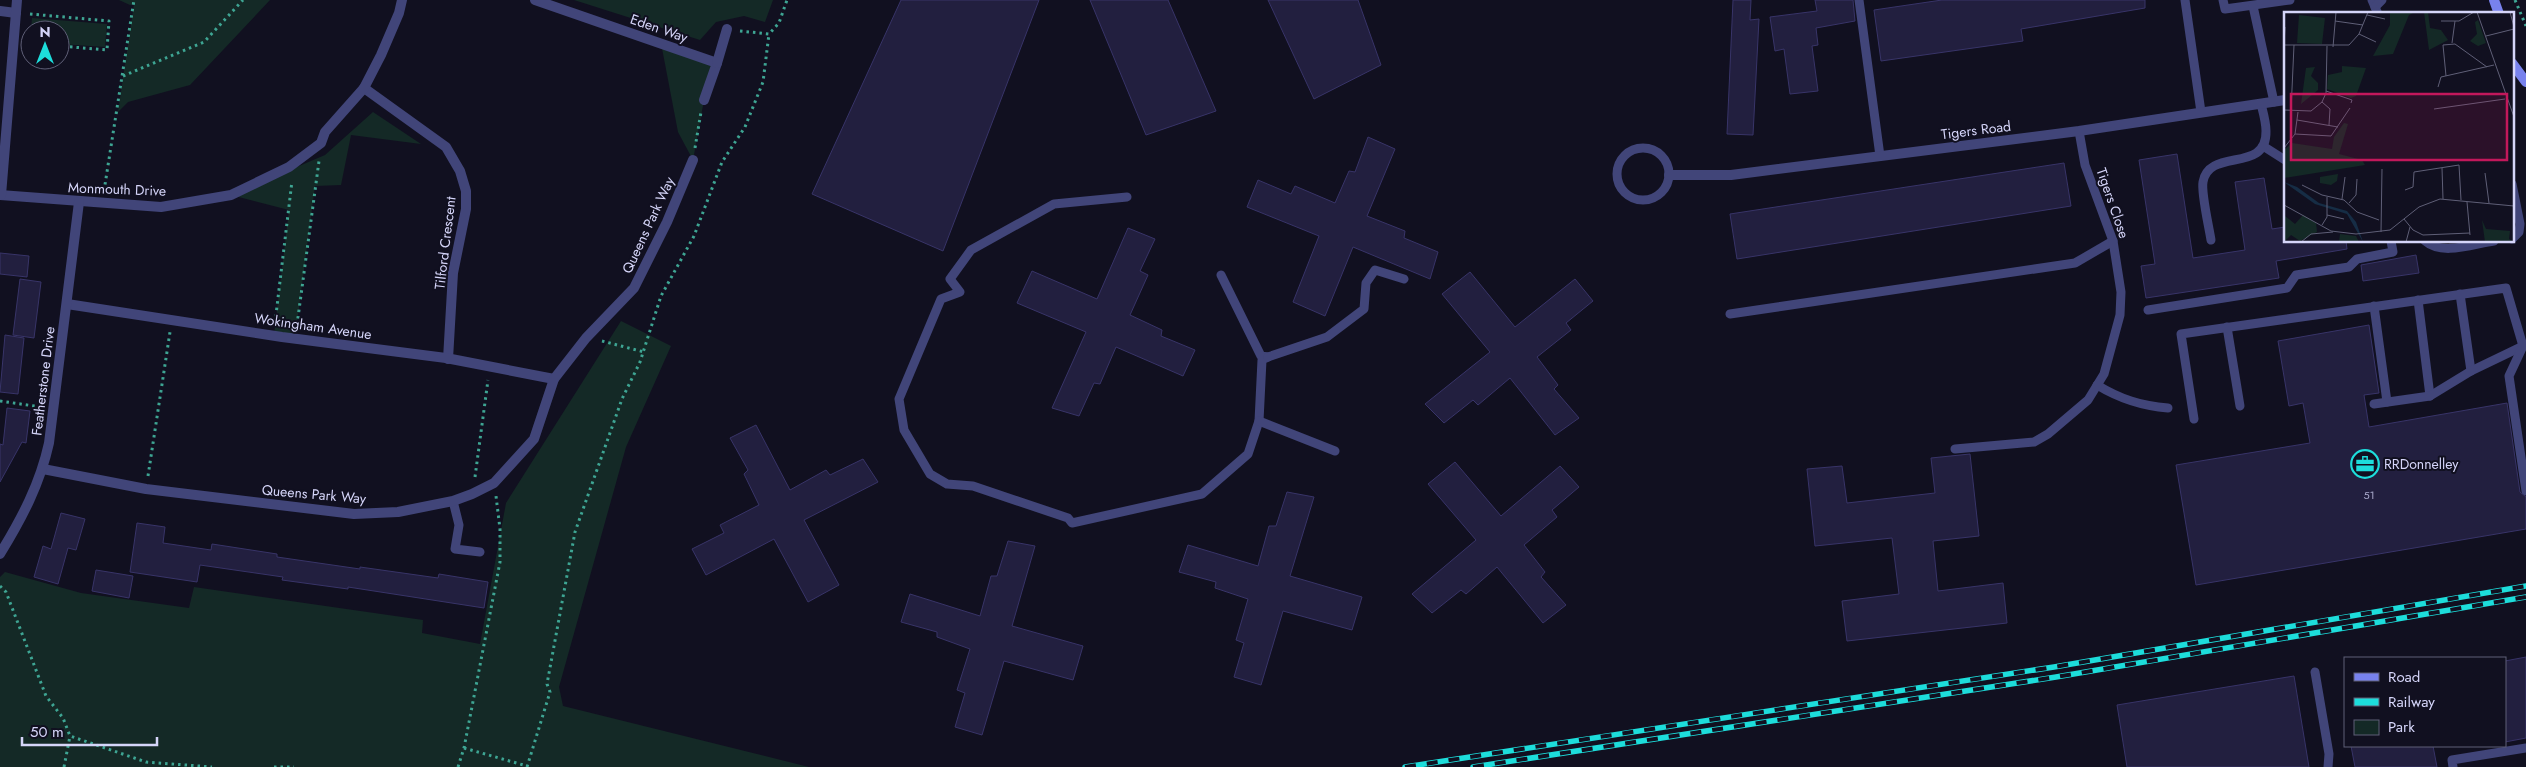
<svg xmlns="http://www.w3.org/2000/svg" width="2526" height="767" viewBox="0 0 2526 767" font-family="Jost,sans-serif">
  <rect width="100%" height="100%" fill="#111020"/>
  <g fill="#142926">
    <path d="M119,0H270L190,85L128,102L118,112L134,4L130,5Z"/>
    <path d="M574,0H773L765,22L744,16L716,22L700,40Z"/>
    <path d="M32,18L107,24L105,47L60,44V30H31Z"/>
    <path d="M661,43L717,63L704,100L693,160L678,132Z"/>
    <path d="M373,112L421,144L351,135L341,185L315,186L295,338L274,335L289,210L231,195L325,155Z"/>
    <path d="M621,321L671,346L626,447L559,687L563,706L809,767H0V577L5,572L81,593L189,608L194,587L423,620L422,633L480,644L506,503Z"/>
  </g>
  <g fill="#221f3f" stroke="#383468">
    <path d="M901,0H1039L943,251L812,194Z"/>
    <path d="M1090,0H1168L1216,111L1146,135Z"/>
    <path d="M1268,0H1358L1381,65L1314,99Z"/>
    <path d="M1733,0H1751L1750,20L1759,19L1753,135L1727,134Z"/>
    <path d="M1815,0H1853L1855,21L1816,28L1818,45L1812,46L1818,91L1790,94L1784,49L1775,51L1770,17L1817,11Z"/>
    <path d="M1942,0H2145V8L2021,29L2023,41L1881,61L1874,10Z"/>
    <path d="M1368,137L1395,149L1367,216L1405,231L1404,238L1438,252L1430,279L1353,247L1325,316L1293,302L1319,236L1247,207L1258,180L1291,194L1295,186L1335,203L1349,171L1355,172Z"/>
    <path d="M2177,154L2193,258L2245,250L2235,182L2264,178L2272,229L2285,227V241H2346L2347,249L2276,261L2279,278L2146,298L2141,266L2155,264L2139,160Z"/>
    <path d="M2064,163L2071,206L1737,259L1730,214Z"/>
    <path d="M1128,228L1155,239L1140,271L1148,275L1130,315L1162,330L1161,336L1195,350L1183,376L1116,347L1100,384L1094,383L1079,416L1052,408L1086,332L1017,303L1032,271L1097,299Z"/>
    <path d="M0,253L29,256L27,277L0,274Z"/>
    <path d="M2416,255L2419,273L2363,281L2361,265Z"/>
    <path d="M1470,272L1515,327L1575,279L1593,301L1566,323L1571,330L1537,357L1558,385L1554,389L1579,418L1555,435L1510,378L1478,405L1473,400L1444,423L1425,404L1490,352L1442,294Z"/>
    <path d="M20,279L41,282L34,338L13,335Z"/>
    <path d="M2369,325L2379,393L2364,395L2369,427L2507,403L2520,492L2526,497V529L2196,585L2176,465L2310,443L2303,403L2289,406L2278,341Z"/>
    <path d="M5,335L24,338L18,394L0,392Z"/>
    <path d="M7,408L30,411L26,443L22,442L0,482V444L3,445Z"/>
    <path d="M756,425L790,490L826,470L830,475L863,459L878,482L804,520L839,585L808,602L774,539L706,575L692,549L724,533L720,525L759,505L744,474L748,470L730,438Z"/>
    <path d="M1970,454L1979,536L1933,541L1938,591L2003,583L2007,623L1847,641L1842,601L1899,594L1892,538L1815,546L1807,469L1842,466L1847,503L1935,493L1931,458Z"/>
    <path d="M1455,462L1501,516L1560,466L1579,487L1552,510L1557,517L1524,545L1545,572L1541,577L1566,605L1543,623L1497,567L1466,594L1461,590L1432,613L1412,594L1476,540L1428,484Z"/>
    <path d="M1287,492L1314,497L1290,576L1362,597L1352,630L1283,611L1261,685L1234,677L1244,643L1236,640L1248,599L1215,588L1216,582L1179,572L1188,545L1258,566L1269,526H1276Z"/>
    <path d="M61,513L85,519L76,550L68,548L58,584L34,577L43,546L51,549Z"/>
    <path d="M137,523L165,527L163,543L211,550L212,544L277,554V557L360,569V567L438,578L439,574L488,582L484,608L348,587V589L282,580L283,577L200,565L197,582L130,572Z"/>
    <path d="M1008,541L1035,546L1012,626L1083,646L1073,680L1004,661L982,735L955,727L965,693L957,690L970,649L937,637V632L901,622L910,594L980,616L991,576H997Z"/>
    <path d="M96,570L133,576L129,598L92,591Z"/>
    <path d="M2526,657V738L2505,742V661Z"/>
    <path d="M2294,676L2309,767H2127L2117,705Z"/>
    <path d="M2351,746H2433L2437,767H2355Z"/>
  </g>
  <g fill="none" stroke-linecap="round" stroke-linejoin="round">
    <g stroke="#3ea593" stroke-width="3" stroke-dasharray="2.5 4" stroke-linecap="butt">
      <path d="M2515,0L2526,26"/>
      <path d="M30,14L109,21L107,50L60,46"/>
      <path d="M740,31L769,34L779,23L787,0"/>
      <path d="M123,76L204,42L243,0"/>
      <path d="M695,148L701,112"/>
      <path d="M104,191L134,0"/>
      <path d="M275,323L292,181"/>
      <path d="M297,325L319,161"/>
      <path d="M602,341L644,352"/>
      <path d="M0,401L41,407"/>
      <path d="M148,476L170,332"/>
      <path d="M475,477L488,380"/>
      <path d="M0,586L6,592L46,696L63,718L70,736L146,762L212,767"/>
      <path d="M464,748L527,766"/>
      <path d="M64,767L70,736"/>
      <path d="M274,767H294"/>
      <path d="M458,767L464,748L500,562V529L496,496"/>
      <path d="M527,767L550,692L547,684L575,532L622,399L640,362L661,296L694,236L722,162L745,127L763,82L769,34"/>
    </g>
    <g stroke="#414579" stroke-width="9">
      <path d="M1859,0L1880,156"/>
      <path d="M2185,0L2201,112"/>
      <path d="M2223,0L2225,9L2290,0"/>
      <path d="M2372,0L2378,14"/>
      <path d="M2253,6L2274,102"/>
      <path d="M2375,7L2382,0"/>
      <path d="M2263,146L2285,160"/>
      <circle cx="1643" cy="174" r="26"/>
      <path d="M2512,184L2520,224L2519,232L2512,239"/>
      <path d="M1127,197L1054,204L971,250L950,279L960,292L941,299L899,399L904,430L930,474L947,484L973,486L1068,518L1072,523L1202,494L1248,454L1259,421L1262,360L1268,357L1261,356L1221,275"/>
      <path d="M2211,240C2209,227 2201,193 2203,182C2209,147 2267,174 2266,131C2266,122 2263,112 2261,104"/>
      <path d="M2425,241C2442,256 2473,244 2494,241"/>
      <path d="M2460,294L2471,371"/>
      <path d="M2418,300L2430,396"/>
      <path d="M2374,306L2387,402"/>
      <path d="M2148,310L2287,288L2296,275L2349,267L2357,259L2393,252L2391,241"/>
      <path d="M1730,314L2075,263L2113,241"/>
      <path d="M2227,327L2240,406"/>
      <path d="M1268,357L1327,337L1364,309L1366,283L1375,270L1404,279"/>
      <path d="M2097,385C2120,399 2141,406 2168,408"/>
      <path d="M2374,404L2430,396L2471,371L2525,345"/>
      <path d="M2194,419L2181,334L2506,288L2523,346L2509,376L2526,491"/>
      <path d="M1259,421L1335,451"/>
      <path d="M1955,449L2034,442L2048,434L2088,400L2104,374L2120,315L2121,292L2113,241L2085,165L2079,131"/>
      <path d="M453,501L459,525L455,549L480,552"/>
      <path d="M2315,672L2329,754L2328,767"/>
      <path d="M2453,767L2452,760L2526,748"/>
    </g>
    <g stroke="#414579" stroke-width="10">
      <path d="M535,0L717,63L704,100"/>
      <path d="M0,11L16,13"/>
      <path d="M717,63L727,29"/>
      <path d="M364,88L446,147L460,171L466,191V209L453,273L448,359"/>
      <path d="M1669,175H1731L2079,131L2285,100"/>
      <path d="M0,195L161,207L231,195L289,167L321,143L325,132L364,88L381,55L399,13L402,0"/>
      <path d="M1,195L17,0"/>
      <path d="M67,304L282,337L446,358L554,379"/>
      <path d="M43,469L146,489L354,514L398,512L453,501L472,494L494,483L534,439L554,379L586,338L634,288L667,222L693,160"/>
      <path d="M0,554C22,518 40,484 49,443L79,202"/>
    </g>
    <g stroke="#7882ed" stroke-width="10">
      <path d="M2494,0L2499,14"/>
      <path d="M2512,63L2526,82"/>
    </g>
    <defs>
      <g id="rail">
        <path d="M1405,767L2054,667L2526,586"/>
        <path d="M1473,767L2056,677L2526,597"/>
      </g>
    </defs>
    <use href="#rail" stroke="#1ddddb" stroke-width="5.5"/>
    <use href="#rail" stroke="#111020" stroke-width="4" stroke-dasharray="11" stroke-linecap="butt"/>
  </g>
  <defs>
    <symbol id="office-ring" viewBox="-11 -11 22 22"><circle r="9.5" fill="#111020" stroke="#1ddddb" stroke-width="1.5"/><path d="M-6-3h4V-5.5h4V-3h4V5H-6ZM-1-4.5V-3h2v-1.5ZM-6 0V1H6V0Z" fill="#1ddddb"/></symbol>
  </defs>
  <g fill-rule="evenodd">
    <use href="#office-ring" x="2349" y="448" width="32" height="32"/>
  </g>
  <g text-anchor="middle" stroke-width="4" stroke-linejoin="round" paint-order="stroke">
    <g font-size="11" fill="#a8a8ca">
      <text x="2369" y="499">51</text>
    </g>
    <g font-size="14" fill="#d5d5f9" stroke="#111020">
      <text transform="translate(659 28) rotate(19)" y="5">Eden Way</text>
      <text transform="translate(1976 130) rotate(-7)" y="5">Tigers Road</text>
      <text transform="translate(117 189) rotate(2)" y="5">Monmouth Drive</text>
      <text transform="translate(2113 203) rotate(71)" y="5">Tigers Close</text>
      <text transform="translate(648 225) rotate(-65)" y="5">Queens Park Way</text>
      <text transform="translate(445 243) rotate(-83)" y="5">Tilford Crescent</text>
      <text transform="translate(313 326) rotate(8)" y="5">Wokingham Avenue</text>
      <text transform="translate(43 381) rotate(-83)" y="5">Featherstone Drive</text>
      <text transform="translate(314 494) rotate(5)" y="5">Queens Park Way</text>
    </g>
    <g font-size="14" fill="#d5d5f9" stroke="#111020" text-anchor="start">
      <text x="2384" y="469">RRDonnelley</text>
    </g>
  </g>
  <g transform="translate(2284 12)">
    <rect width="230" height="230" fill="#111020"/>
    <path d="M106,0H131L125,3L109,42L89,44L106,13ZM140,0H144L146,16L157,18L164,28L145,38ZM15,3L41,6L38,32L13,31ZM194,8L202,31L194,34L186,29L193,22L191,10ZM58,54L82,56L72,84L67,86L43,77L44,63L58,60ZM31,55L27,64L34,71V78L17,92L22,56ZM60,111L64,112L55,142L78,148L81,153L0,166V138L8,131L48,137L50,125ZM54,162L53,169L47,173L36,171V165ZM19,203L32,211L33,220L16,229L7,223L0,230L1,204L11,212ZM198,208L202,217L226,219L225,227L230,230H201ZM56,222L72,224L75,230H55Z" fill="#142926"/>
    <path d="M0,170L13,175L35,191L63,199L72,210L79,230L63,202L31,192Z" fill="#162d45"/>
    <path fill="none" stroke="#5f5f77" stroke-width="1" d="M193,0L230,105M226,0L230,15M83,3L101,7M51,9L79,13M157,9H175L190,0M75,22L92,30M202,24L230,17M168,31L171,9M0,33H65L75,22L84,0M0,33L1,15M49,35L52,0M162,64L159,33L171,32L203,55M154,75L157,65L210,53M42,79L68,88L67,91M38,90L46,97L45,113M150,97L221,87M0,98L27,99L38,90L42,81L43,34M7,99L10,33M13,108L54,115M11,122L47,124L66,96M0,136L11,122L14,100M158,156L159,187M201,161L205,191M18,173L38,183L60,188L73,200L95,208M121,178L129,175L130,160L175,153L177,188M58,187L61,165M183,190L186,223M65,191L72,183L73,167M0,193L47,219L72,222L106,218L135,195L156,187L230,194M43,203L60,207M120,207L129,218L139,223L186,221M38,213L43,205V185M97,220L98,157M17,230L27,222L49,220M122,230L126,215"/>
    <path fill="#c2185b" fill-opacity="0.15" stroke="#c2185b" stroke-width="2.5" d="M7,82H223V148H7Z"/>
    <rect width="230" height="230" fill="none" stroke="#d5d5f9" stroke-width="2.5"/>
  </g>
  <rect x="2344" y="657" width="162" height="90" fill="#111020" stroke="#5f5f77"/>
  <rect x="2354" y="673" width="25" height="8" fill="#7882ed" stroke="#5f5f77"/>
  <text x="2388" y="682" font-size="15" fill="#d5d5f9">Road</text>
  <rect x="2354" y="698" width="25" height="8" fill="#1ddddb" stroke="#5f5f77"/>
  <text x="2388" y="707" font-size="15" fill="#d5d5f9">Railway</text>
  <rect x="2354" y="720" width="25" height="15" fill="#142926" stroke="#5f5f77"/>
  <text x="2388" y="732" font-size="15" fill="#d5d5f9">Park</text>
  <g transform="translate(45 45)"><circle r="24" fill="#111020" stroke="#5f5f77"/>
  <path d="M0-4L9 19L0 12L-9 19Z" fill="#1ddddb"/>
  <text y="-8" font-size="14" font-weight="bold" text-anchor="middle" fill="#d5d5f9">N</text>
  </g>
  <path d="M22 737v8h135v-8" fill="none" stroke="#d5d5f9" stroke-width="2.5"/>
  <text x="30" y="737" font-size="15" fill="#d5d5f9" stroke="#111020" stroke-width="4" paint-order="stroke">50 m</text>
</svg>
